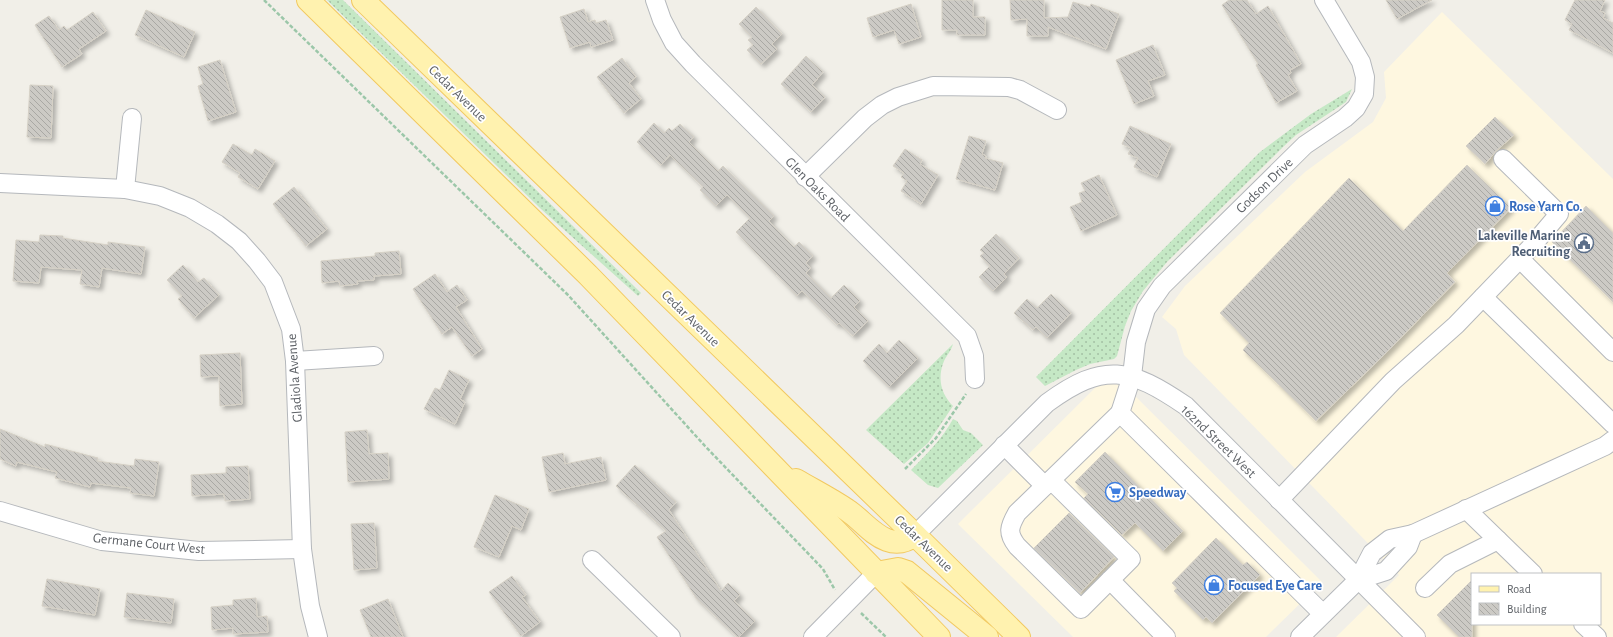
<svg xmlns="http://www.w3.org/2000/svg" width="1613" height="637" viewBox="0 0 1613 637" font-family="'Alegreya Sans',sans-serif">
  <defs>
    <pattern id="grass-dots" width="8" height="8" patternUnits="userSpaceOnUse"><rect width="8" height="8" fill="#c5e8c5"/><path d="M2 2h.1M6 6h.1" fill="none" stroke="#a3c0a4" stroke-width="1.8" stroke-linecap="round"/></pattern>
    <pattern id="building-back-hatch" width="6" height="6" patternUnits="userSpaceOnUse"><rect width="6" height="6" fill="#cccac5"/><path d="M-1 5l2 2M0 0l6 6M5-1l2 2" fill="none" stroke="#a9a8a4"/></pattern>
    <filter id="shadow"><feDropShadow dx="3.5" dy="3.5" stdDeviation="2" flood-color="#0004"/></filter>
  </defs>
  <rect width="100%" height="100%" fill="#f1efe8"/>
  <g fill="#fef7e0" fill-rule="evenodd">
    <path d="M1442,12L1613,179V637H1336L1399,575L1184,355L1176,329L1162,317L1185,286L1305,172L1373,122L1386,98L1384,72ZM1472,574H1600V624H1472Z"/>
    <path d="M1111,372L1322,582L1266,637H1073L958,524Z"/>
  </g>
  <g fill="url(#grass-dots)">
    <path d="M327,0H343L641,293L638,296L541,209Z"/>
    <path d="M1352,89L1346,102L1296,135L1283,147L1167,262L1143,291L1131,311L1125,326L1117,356L1114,359L1090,364L1076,370L1045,386L1036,377L1260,152L1311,114Z"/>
    <path d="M953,344C951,351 947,355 944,361C937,378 941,394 953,406L928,443L904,464L866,430Z"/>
    <path d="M953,419L957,421L963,430L971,433L983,445L938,488L928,485L911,470C927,454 942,439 953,419Z"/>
  </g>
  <g fill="url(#building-back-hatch)" stroke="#d6d1c6" filter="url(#shadow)">
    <path d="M942,0H973V17H985V35H957V30H942Z"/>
    <path d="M1010,0H1044V18L1068,17L1073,2L1090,7L1091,4L1119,14L1106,49L1048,27V36H1027V19L1011,20Z"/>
    <path d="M1229,0H1247L1256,14L1268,6L1301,64L1290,70L1291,73L1288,75L1297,91L1276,103L1256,65L1258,64L1222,5Z"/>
    <path d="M1386,0H1432L1397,19Z"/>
    <path d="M1575,0H1605L1600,11L1605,13L1603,18L1613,23V53L1569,30L1572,24L1565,20Z"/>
    <path d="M911,4L921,37L899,44L894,30L873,37L867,18Z"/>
    <path d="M756,7L782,34L772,44L777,49L761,64L747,50L753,45L748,40L752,37L739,24Z"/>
    <path d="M584,9L588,22L595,20L596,23L606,20L613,40L591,47L590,42L570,48L560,17Z"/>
    <path d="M146,10L195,32L184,57L135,35Z"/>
    <path d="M93,12L106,31L79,49L82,54L62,67L35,25L49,16L59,30L64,26L67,30Z"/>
    <path d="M1153,45L1165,75L1148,81L1154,96L1134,104L1116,60Z"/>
    <path d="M806,56L823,72L812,85L825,97L811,112L781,84Z"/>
    <path d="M622,58L636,77L629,83L641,99L624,113L597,77Z"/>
    <path d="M220,60L236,112L208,121L198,86L203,84L198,67Z"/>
    <path d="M30,85L53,86L51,138L27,137Z"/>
    <path d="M1495,117L1514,135L1496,151L1485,164L1466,146Z"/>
    <path d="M654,123L664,133L669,128L672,131L680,124L694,137L689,142L718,171L723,166L774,216L769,221L794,247L799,242L813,256L806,263L811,268L806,273L831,298L844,285L860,301L854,307L868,321L853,336L839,323L837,325L802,291L797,296L736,232L750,218L727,195L716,206L700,190L703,187L670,155L661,165L637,142Z"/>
    <path d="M1130,126L1171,144L1157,177L1134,167L1138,158L1128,154L1131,148L1122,144Z"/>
    <path d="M969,136L986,141L982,154L986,156L985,158L1003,163L995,190L956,179Z"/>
    <path d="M233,144L252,155L255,149L275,161L258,189L238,177L240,173L222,162Z"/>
    <path d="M905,149L922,160L920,164L938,175L921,204L901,191L907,181L901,177L904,173L893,166Z"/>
    <path d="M1467,165L1511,208L1447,273L1455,282L1386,353L1316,421L1243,350L1249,343L1220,313L1349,178L1403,231Z"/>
    <path d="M1099,175L1117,215L1081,231L1070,207L1082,202L1079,193L1085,191L1081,183Z"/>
    <path d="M294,187L327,229L306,246L273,204Z"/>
    <path d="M1586,206L1613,233V302L1552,242Z"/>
    <path d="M996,234L1019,258L1004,274L1007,277L993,291L979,277L990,266L980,256L984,253L980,250Z"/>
    <path d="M40,235L63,236V238L108,245V242L145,247L141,274L102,268L99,287L80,284L82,270L41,267L39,283L13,281L16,240L39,242Z"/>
    <path d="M399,251L401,274L374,276V280L357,281L358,284L340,286L339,281L322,283L321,261L375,256V253Z"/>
    <path d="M183,265L198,282L204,278L219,295L194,318L178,299L182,296L167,280Z"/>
    <path d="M435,274L447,292L457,285L467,300L456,307L482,349L472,356L452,327L442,334L413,289Z"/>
    <path d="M1051,294L1071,313L1047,338L1036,327L1033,330L1014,313L1027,299L1037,308Z"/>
    <path d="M899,340L918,358L889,387L863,361L879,344L887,353Z"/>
    <path d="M240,353L242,404L220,406L219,376L201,377L200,355Z"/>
    <path d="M449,370L469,380L460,399L465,402L455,424L424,409L435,388L440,390Z"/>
    <path d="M0,429L45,447V444L98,458L97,461L134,466L135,459L159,462L154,496L130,493L131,488L91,483L90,487L55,478L57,472L17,462L16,466L0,459Z"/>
    <path d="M367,430L369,454L388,453L389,479L348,482L345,432Z"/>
    <path d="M1105,452L1183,531L1163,551L1135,523L1122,535L1084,498L1088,494L1075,482Z"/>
    <path d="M563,453L565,464L601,457L606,480L549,492L542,457Z"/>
    <path d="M635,465L676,502L669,510L721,591L728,583L740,595L734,601L755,621L739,637H737L696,598L657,537L666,531L616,486Z"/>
    <path d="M248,466L250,499L225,501L224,494L192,496L191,475L226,473V467Z"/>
    <path d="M495,495L529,509L521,530L512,526L499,557L474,547Z"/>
    <path d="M1069,513L1114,557L1080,593L1034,548Z"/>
    <path d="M374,523L377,568L354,570L351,524Z"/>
    <path d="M1216,538L1243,565L1247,562L1260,575L1212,623L1206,617L1203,620L1174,591L1177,588L1172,583Z"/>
    <path d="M512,576L526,595L522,597L540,622L521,636L489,592Z"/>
    <path d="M47,579L100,589L95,615L42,606Z"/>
    <path d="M1472,580V637H1459L1437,615Z"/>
    <path d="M127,593L174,599L171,623L124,617Z"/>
    <path d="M256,598L257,617L267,616L268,632L233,634V628L212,630L211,607L233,605V600Z"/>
    <path d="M388,599L403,637H371L360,610Z"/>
  </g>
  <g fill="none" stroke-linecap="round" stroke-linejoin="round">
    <defs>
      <g id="minor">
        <path d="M655,0L662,20L674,43L693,64L967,336L974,356L975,379"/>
        <path d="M805,177L865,118L882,105L898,97L933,86L1009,87L1020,90L1057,110"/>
        <path d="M0,183L125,189L160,196L190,208L217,224L239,241L257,261L273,282L291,329L295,361L302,549L310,606L318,637"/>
        <path d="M125,189L132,118"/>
        <path d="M1520,259L1613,352"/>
        <path d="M1483,297L1613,424"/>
        <path d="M295,361L374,356"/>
        <path d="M1120,413L1017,513C1009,527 1007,533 1017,546L1081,609L1110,580L1166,637"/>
        <path d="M1004,445L1045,486"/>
        <path d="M1051,480L1131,559L1110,580"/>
        <path d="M1279,500L1393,381L1456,325L1531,247L1559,214L1503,159"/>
        <path d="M1466,509L1533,574"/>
        <path d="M0,511L102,541L199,551L302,549"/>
        <path d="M915,535L1047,403C1104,361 1130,368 1186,406L1416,637"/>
        <path d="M592,560L671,637"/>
        <path d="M1358,580L1386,571L1408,547L1413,534"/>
        <path d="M1425,588L1450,564L1498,540"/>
        <path d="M1323,614L1120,413L1132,376L1136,342L1146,309L1162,286L1305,145L1345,118L1356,108L1364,94L1365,77L1361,62L1324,0"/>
        <path d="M1583,624L1597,637"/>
        <path d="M813,637L876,573"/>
        <path d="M1300,637L1358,580L1372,553L1390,539L1413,534L1605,446L1613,440"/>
      </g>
      <g id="major">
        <path d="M308,0L588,275L939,637"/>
        <path d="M363,0L915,535L1019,637"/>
        <path d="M796,480C813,490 831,499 847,510C861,519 871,534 887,540C898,544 907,541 915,535"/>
        <path d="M876,573L898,569L907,572L987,637"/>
      </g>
    </defs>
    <use href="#minor" stroke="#b5b8bc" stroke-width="20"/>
    <use href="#major" stroke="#f2c960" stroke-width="24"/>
    <g stroke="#9cc7a9" stroke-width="2.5" stroke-dasharray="4 2" stroke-linecap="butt">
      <path d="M264,0L568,295L705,446L823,569L835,590"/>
      <path d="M905,469L936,438L966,394"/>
      <path d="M861,613L886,637"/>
    </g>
    <use href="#minor" stroke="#fff" stroke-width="18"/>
    <use href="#major" stroke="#fff2af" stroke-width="22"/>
  </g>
  <defs>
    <symbol id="shop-ring" viewBox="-11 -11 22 22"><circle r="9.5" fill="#fff" stroke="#3f7fe0" stroke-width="1.5"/><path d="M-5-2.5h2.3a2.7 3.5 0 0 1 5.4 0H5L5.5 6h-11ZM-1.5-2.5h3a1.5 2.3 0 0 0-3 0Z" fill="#3f7fe0"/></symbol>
    <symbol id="civic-ring" viewBox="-11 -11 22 22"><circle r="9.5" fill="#fff" stroke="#5c6f8a" stroke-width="1.5"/><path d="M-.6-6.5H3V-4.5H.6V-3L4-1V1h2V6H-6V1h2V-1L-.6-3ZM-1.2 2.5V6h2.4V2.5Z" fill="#5c6f8a"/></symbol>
    <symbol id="supermarket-ring" viewBox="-11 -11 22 22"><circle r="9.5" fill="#fff" stroke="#3f7fe0" stroke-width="1.5"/><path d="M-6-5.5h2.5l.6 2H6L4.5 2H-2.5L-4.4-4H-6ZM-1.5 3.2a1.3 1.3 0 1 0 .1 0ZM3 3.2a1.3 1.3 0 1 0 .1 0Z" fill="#3f7fe0"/></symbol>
  </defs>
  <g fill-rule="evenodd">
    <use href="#shop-ring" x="1484" y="195" width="22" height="22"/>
    <use href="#civic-ring" x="1573" y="232" width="22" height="22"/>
    <use href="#supermarket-ring" x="1104" y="481" width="22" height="22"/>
    <use href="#shop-ring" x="1203" y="574" width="22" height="22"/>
  </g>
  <g text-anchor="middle" stroke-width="3.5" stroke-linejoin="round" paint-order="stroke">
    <g font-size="14" fill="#5f6368" stroke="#fff">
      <text transform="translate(458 93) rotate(44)" y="5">Cedar Avenue</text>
      <text transform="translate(1264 185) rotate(-44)" y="5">Godson Drive</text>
      <text transform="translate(818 189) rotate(45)" y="5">Glen Oaks Road</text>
      <text transform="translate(691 318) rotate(44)" y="5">Cedar Avenue</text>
      <text transform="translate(294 378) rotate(-94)" y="5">Gladiola Avenue</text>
      <text transform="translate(1219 441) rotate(44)" y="5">162nd Street West</text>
      <text transform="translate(149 543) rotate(6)" y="5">Germane Court West</text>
      <text transform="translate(924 543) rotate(44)" y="5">Cedar Avenue</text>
    </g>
    <g font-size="14" font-weight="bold" fill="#366cbe" stroke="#fff" text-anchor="start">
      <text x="1509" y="211">Rose Yarn Co.</text>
      <text x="1129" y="497">Speedway</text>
      <text x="1228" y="590">Focused Eye Care</text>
    </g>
    <g font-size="14" font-weight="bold" fill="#4e5e75" stroke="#fff" text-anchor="end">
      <text x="1570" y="240">Lakeville Marine<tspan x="1570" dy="16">Recruiting</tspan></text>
    </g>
  </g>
  <rect x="1471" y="573" width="130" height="52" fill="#ffffff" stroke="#bfc1c3"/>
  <rect x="1479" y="586" width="20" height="6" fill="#fff2af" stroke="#bfc1c3"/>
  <text x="1507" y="593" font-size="12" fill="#5f6368">Road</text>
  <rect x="1479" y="603" width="20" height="12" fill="url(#building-back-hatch)" stroke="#bfc1c3"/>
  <text x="1507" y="613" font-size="12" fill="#5f6368">Building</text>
</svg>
